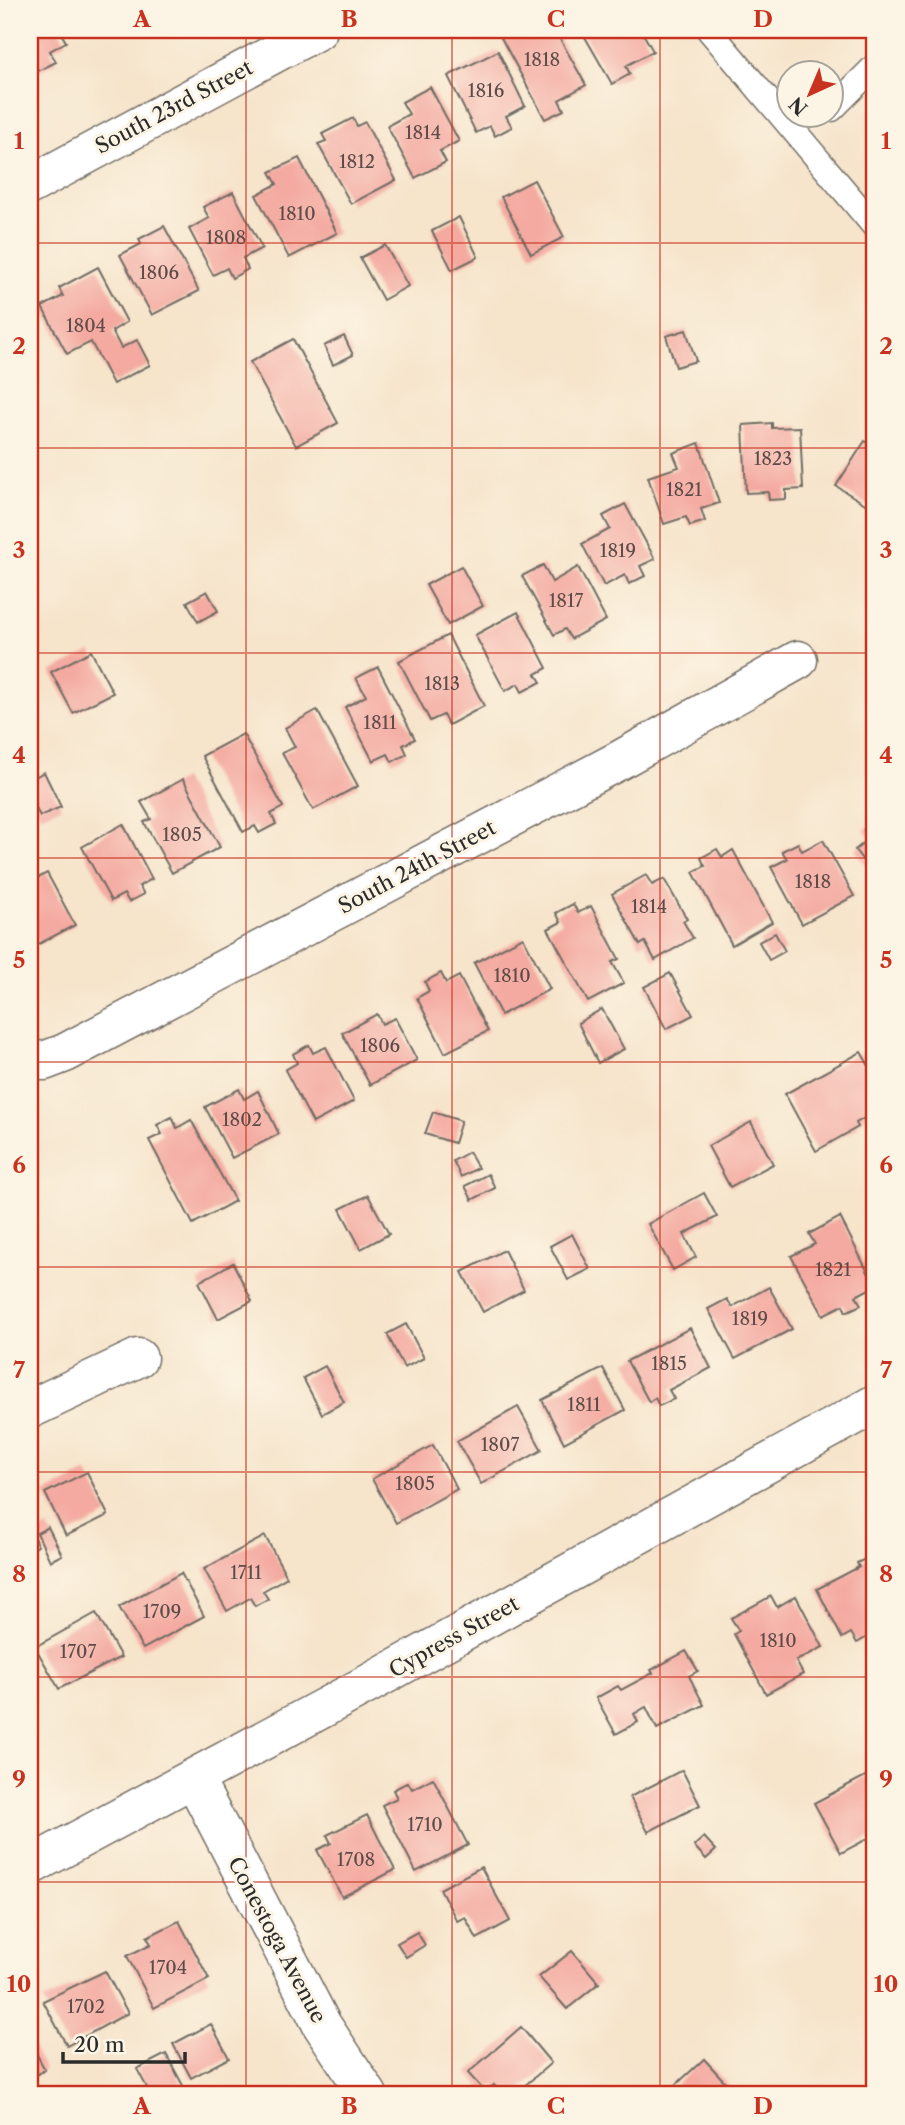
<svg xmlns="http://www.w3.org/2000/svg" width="905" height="2125" viewBox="0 0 905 2125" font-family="'Libre Caslon Text',serif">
  <rect width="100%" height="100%" fill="#fcf5e5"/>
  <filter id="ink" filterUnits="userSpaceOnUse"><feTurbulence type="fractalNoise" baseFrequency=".0143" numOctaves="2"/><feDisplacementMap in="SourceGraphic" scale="14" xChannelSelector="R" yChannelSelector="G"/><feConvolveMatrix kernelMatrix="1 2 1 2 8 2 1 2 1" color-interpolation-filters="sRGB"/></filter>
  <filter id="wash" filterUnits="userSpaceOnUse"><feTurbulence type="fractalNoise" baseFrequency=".00686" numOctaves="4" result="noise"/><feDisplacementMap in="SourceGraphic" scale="28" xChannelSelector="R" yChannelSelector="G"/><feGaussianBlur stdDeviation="1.57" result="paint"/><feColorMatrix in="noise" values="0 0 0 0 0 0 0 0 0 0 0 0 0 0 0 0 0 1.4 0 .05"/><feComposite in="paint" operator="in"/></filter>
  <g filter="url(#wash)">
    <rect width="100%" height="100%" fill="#f6e4cb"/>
    <g id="blocks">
      <g fill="#f4aaa1">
        <path d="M30,30H59L66,42L50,51L56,62L34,73L30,64Z"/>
        <path d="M507,30H555L586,85L559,100L564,110L545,119L499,34Z"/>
        <path d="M581,30H641L653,51L626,66L630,74L612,84Z"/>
        <path d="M498,51L525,106L506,116L512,127L495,136L490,126L476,133L448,76Z"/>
        <path d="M430,87L459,141L440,151L446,162L415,178L387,126L409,114L402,102Z"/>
        <path d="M353,118L357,126L365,122L396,180L351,204L318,144L326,141L322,134Z"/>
        <path d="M299,158L337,233L289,258L256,195L277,184L270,172Z"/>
        <path d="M534,180L564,237L531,254L501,197Z"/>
        <path d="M233,192L262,248L243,258L248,269L232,278L227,268L213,275L189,229L209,218L203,207Z"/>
        <path d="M459,217L478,257L452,270L432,231Z"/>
        <path d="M164,226L199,291L152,315L120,255L141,244L139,239Z"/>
        <path d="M385,245L408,286L383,300L360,258Z"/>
        <path d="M98,267L127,322L112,331L121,348L137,340L150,365L113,384L91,342L67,354L42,307L63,296L59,288Z"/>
        <path d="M686,330L696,361L676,367L666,336Z"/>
        <path d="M344,336L353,355L333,365L324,346Z"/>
        <path d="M293,339L338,423L296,446L250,362Z"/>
        <path d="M772,423V428L800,427L803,489L786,490V499L769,500L768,492L746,493L743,425Z"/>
        <path d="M865,441L875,448V510L836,486Z"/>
        <path d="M699,443L719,503L701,509L705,521L690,526L686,517L664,524L648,477L679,467L673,453Z"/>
        <path d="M625,504L655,559L640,566L645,576L629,584L625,575L604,586L582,544L610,529L603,516Z"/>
        <path d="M543,565L552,582L578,567L606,620L571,639L565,629L554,635L522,576Z"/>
        <path d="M461,566L483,606L448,625L426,585Z"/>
        <path d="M207,591L218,611L198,622L187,602Z"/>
        <path d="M518,612L547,668L536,674L541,682L522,692L518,684L505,691L475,635Z"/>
        <path d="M448,635L484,706L449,725L443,715L430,721L399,661Z"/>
        <path d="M91,651L113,693L73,713L51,672Z"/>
        <path d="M378,667L415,739L403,745L407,754L392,762L388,754L373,761L345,707L366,696L356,678Z"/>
        <path d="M317,710L358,786L313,810L282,753L295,747L285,728Z"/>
        <path d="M243,734L283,807L271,814L276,824L259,833L255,826L243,832L202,756Z"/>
        <path d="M44,772L61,807L40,816L30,797V780Z"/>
        <path d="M183,779L220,847L172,873L144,822L151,819L141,802Z"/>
        <path d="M875,821V876L855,850L870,838L864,830Z"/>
        <path d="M123,824L152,879L139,886L144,894L129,902L124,894L111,901L82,847Z"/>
        <path d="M823,840L854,896L802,924L771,867L787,859L782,851L798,843L802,851Z"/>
        <path d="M717,849L722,857L733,850L772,922L732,945L693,872L705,866L701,858Z"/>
        <path d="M47,873L75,925L39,944L34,935L30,937V882Z"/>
        <path d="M646,875L652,885L664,879L687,919L683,921L693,938L655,960L645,942L640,945L612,894Z"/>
        <path d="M573,904L578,913L591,906L619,959L612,962L624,983L588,1002L548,929L561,922L556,913Z"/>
        <path d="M775,933L785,951L769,960L759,942Z"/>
        <path d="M523,937L550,989L501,1015L474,963Z"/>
        <path d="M441,973L446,983L459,976L488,1031L445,1053L417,998L429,991L425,982Z"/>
        <path d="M670,973L693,1015L666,1029L644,987Z"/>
        <path d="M602,1009L624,1049L598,1063L578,1023Z"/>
        <path d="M377,1014L382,1024L395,1018L417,1060L370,1085L342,1033Z"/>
        <path d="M309,1045L313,1053L326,1047L354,1101L313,1123L285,1070L297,1063L293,1054Z"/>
        <path d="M861,1052L875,1076V1112L856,1123L858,1127L816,1151L785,1094Z"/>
        <path d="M239,1089L244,1099L258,1091L279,1134L232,1158L205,1107Z"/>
        <path d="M433,1112L461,1121L454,1143L425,1134Z"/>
        <path d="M172,1117L177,1128L191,1120L235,1201L193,1224L149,1140L162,1134L157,1125Z"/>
        <path d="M751,1122L773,1164L730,1187L708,1146Z"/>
        <path d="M469,1152L478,1168L461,1177L453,1161Z"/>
        <path d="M488,1174L495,1188L472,1200L465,1186Z"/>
        <path d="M704,1193L717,1217L684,1234L696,1257L673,1270L648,1224Z"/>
        <path d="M875,1193V1214L867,1198Z"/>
        <path d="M368,1195L389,1234L361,1249L340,1209Z"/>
        <path d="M840,1217L875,1286L856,1296L861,1305L846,1312L843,1305L823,1315L791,1256L815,1244L809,1234Z"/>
        <path d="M572,1234L590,1269L568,1280L550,1246Z"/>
        <path d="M504,1250L524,1290L483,1312L462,1272Z"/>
        <path d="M233,1263L252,1301L218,1319L199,1282Z"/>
        <path d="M769,1287L792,1329L735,1359L708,1309L727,1299L732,1307Z"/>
        <path d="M406,1324L424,1358L404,1368L387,1334Z"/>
        <path d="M690,1328L711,1368L669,1390L674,1399L659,1406L655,1398L649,1402L627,1361Z"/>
        <path d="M325,1366L344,1402L322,1414L303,1378Z"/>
        <path d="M603,1368L625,1410L564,1443L542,1400Z"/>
        <path d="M518,1407L542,1450L481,1484L457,1441Z"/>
        <path d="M433,1445L457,1489L396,1523L372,1479Z"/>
        <path d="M87,1472L108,1515L66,1536L45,1493Z"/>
        <path d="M48,1527L62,1555L50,1561L37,1533Z"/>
        <path d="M30,1530L38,1546L30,1551Z"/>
        <path d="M265,1536L287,1577L263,1591L268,1599L255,1606L250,1598L227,1611L204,1569Z"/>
        <path d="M875,1554V1618L869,1621L874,1633L857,1643L851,1633L842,1638L817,1589L859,1567L857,1563Z"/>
        <path d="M181,1573L204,1616L143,1649L119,1607Z"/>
        <path d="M771,1596L777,1607L796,1596L823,1647L796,1661L803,1674L766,1694L734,1634L739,1631L731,1618Z"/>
        <path d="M96,1613L121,1657L59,1689L35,1647Z"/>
        <path d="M686,1651L698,1671L689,1676L704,1705L657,1729L646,1707L634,1714L638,1722L616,1734L596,1698L618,1686L621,1690L653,1673L651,1670Z"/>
        <path d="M682,1770L700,1805L648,1832L630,1797Z"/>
        <path d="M873,1772L875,1777V1835L841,1853L814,1803Z"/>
        <path d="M433,1778L468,1845L416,1872L382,1805L397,1798L393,1790L408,1782L412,1789Z"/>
        <path d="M367,1815L395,1870L342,1897L317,1850L331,1843L327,1835Z"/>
        <path d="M704,1837L716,1850L706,1859L694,1846Z"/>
        <path d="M481,1867L510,1921L477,1939L465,1917L457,1921L440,1889Z"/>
        <path d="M179,1921L209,1979L154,2008L127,1956L151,1944L147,1937Z"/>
        <path d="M417,1932L425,1945L406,1957L397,1943Z"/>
        <path d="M572,1951L599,1983L567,2009L539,1977Z"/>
        <path d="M105,1971L128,2013L67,2046L43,2001Z"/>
        <path d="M211,2024L229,2058L191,2078L173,2044Z"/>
        <path d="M521,2027L551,2063L514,2095H502L494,2085L485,2092L468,2073Z"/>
        <path d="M30,2041L45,2070L30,2078Z"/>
        <path d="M166,2054L186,2091L179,2095H151L137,2069Z"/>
        <path d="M704,2059L737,2095H667L666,2094Z"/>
      </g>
    </g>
  </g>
  <g filter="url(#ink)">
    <use href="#blocks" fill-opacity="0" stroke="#726c63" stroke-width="2"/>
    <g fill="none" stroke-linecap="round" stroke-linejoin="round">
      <defs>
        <g id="lane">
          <path d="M709,30L875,227"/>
          <path d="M832,109L875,66"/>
        </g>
        <g id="street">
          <path d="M30,185L318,30"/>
          <path d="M30,1059L44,1061L65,1053L618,761L798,660"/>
          <path d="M30,1409L138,1358"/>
          <path d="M194,1779L322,2025L368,2095"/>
          <path d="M30,1866L368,1684L875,1404"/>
        </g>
      </defs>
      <use href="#lane" stroke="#726c63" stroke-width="27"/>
      <use href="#street" stroke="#726c63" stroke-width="41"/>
      <use href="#lane" stroke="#fff" stroke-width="24"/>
      <use href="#street" stroke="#fff" stroke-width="38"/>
    </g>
  </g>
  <path fill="none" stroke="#c8321e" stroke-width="2" stroke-opacity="0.55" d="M246,30V2095M452,30V2095M660,30V2095M30,243H875M30,448H875M30,653H875M30,858H875M30,1062H875M30,1267H875M30,1472H875M30,1677H875M30,1882H875"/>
  <g text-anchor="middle" stroke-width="6" stroke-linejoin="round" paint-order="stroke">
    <g font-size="18" fill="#5d4b48">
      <text x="542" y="66">1818</text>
      <text x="486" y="97">1816</text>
      <text x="423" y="139">1814</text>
      <text x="357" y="168">1812</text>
      <text x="297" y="220">1810</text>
      <text x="226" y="244">1808</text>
      <text x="159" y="279">1806</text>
      <text x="86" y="332">1804</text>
      <text x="773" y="465">1823</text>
      <text x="684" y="496">1821</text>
      <text x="618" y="557">1819</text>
      <text x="566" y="607">1817</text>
      <text x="442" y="690">1813</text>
      <text x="380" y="729">1811</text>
      <text x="182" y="841">1805</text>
      <text x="813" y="888">1818</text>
      <text x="649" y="913">1814</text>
      <text x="512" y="982">1810</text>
      <text x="380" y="1052">1806</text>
      <text x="242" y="1126">1802</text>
      <text x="833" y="1276">1821</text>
      <text x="750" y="1325">1819</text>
      <text x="669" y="1370">1815</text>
      <text x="584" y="1411">1811</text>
      <text x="500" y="1451">1807</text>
      <text x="415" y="1490">1805</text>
      <text x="246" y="1579">1711</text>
      <text x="162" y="1618">1709</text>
      <text x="778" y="1647">1810</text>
      <text x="78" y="1658">1707</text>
      <text x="425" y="1831">1710</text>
      <text x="356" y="1866">1708</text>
      <text x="168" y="1974">1704</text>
      <text x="86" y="2013">1702</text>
    </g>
    <g font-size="21" fill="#2b2b2b" stroke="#fcf5e5">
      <text transform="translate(174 107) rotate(-28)" y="7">South 23rd Street</text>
      <text transform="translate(417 867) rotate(-28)" y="7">South 24th Street</text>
      <text transform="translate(454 1637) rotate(-29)" y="7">Cypress Street</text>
      <text transform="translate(277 1940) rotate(62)" y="7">Conestoga Avenue</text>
    </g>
  </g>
  <rect width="905" height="2125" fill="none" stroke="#fcf5e5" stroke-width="77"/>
  <g transform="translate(810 94) rotate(224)"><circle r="33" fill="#fcf5e5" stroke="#a8a49b" stroke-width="2"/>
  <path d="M0-5L12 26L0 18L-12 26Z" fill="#c8321e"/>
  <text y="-10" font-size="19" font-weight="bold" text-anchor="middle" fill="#2b2b2b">N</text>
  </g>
  <path d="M63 2052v10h122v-10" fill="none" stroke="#2b2b2b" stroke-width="3.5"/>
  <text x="74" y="2052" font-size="21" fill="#2b2b2b" stroke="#fcf5e5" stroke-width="5" paint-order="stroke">20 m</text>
  <rect x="38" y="38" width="828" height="2048" fill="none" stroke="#c8321e" stroke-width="2.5"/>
  <g font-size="23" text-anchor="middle" font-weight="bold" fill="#c8321e">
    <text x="142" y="27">A</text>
    <text x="349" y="27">B</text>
    <text x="556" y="27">C</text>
    <text x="763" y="27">D</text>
    <text x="19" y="149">1</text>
    <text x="886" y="149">1</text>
    <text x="19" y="354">2</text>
    <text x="886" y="354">2</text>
    <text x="19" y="558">3</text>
    <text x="886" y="558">3</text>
    <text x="19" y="763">4</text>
    <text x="886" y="763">4</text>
    <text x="19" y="968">5</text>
    <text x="886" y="968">5</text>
    <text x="19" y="1173">6</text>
    <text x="886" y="1173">6</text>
    <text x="19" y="1378">7</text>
    <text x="886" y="1378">7</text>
    <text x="19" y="1582">8</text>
    <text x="886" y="1582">8</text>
    <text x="19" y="1787">9</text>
    <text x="886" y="1787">9</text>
    <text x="19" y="1992">10</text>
    <text x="886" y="1992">10</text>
    <text x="142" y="2114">A</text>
    <text x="349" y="2114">B</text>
    <text x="556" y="2114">C</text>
    <text x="763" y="2114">D</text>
  </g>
</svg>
